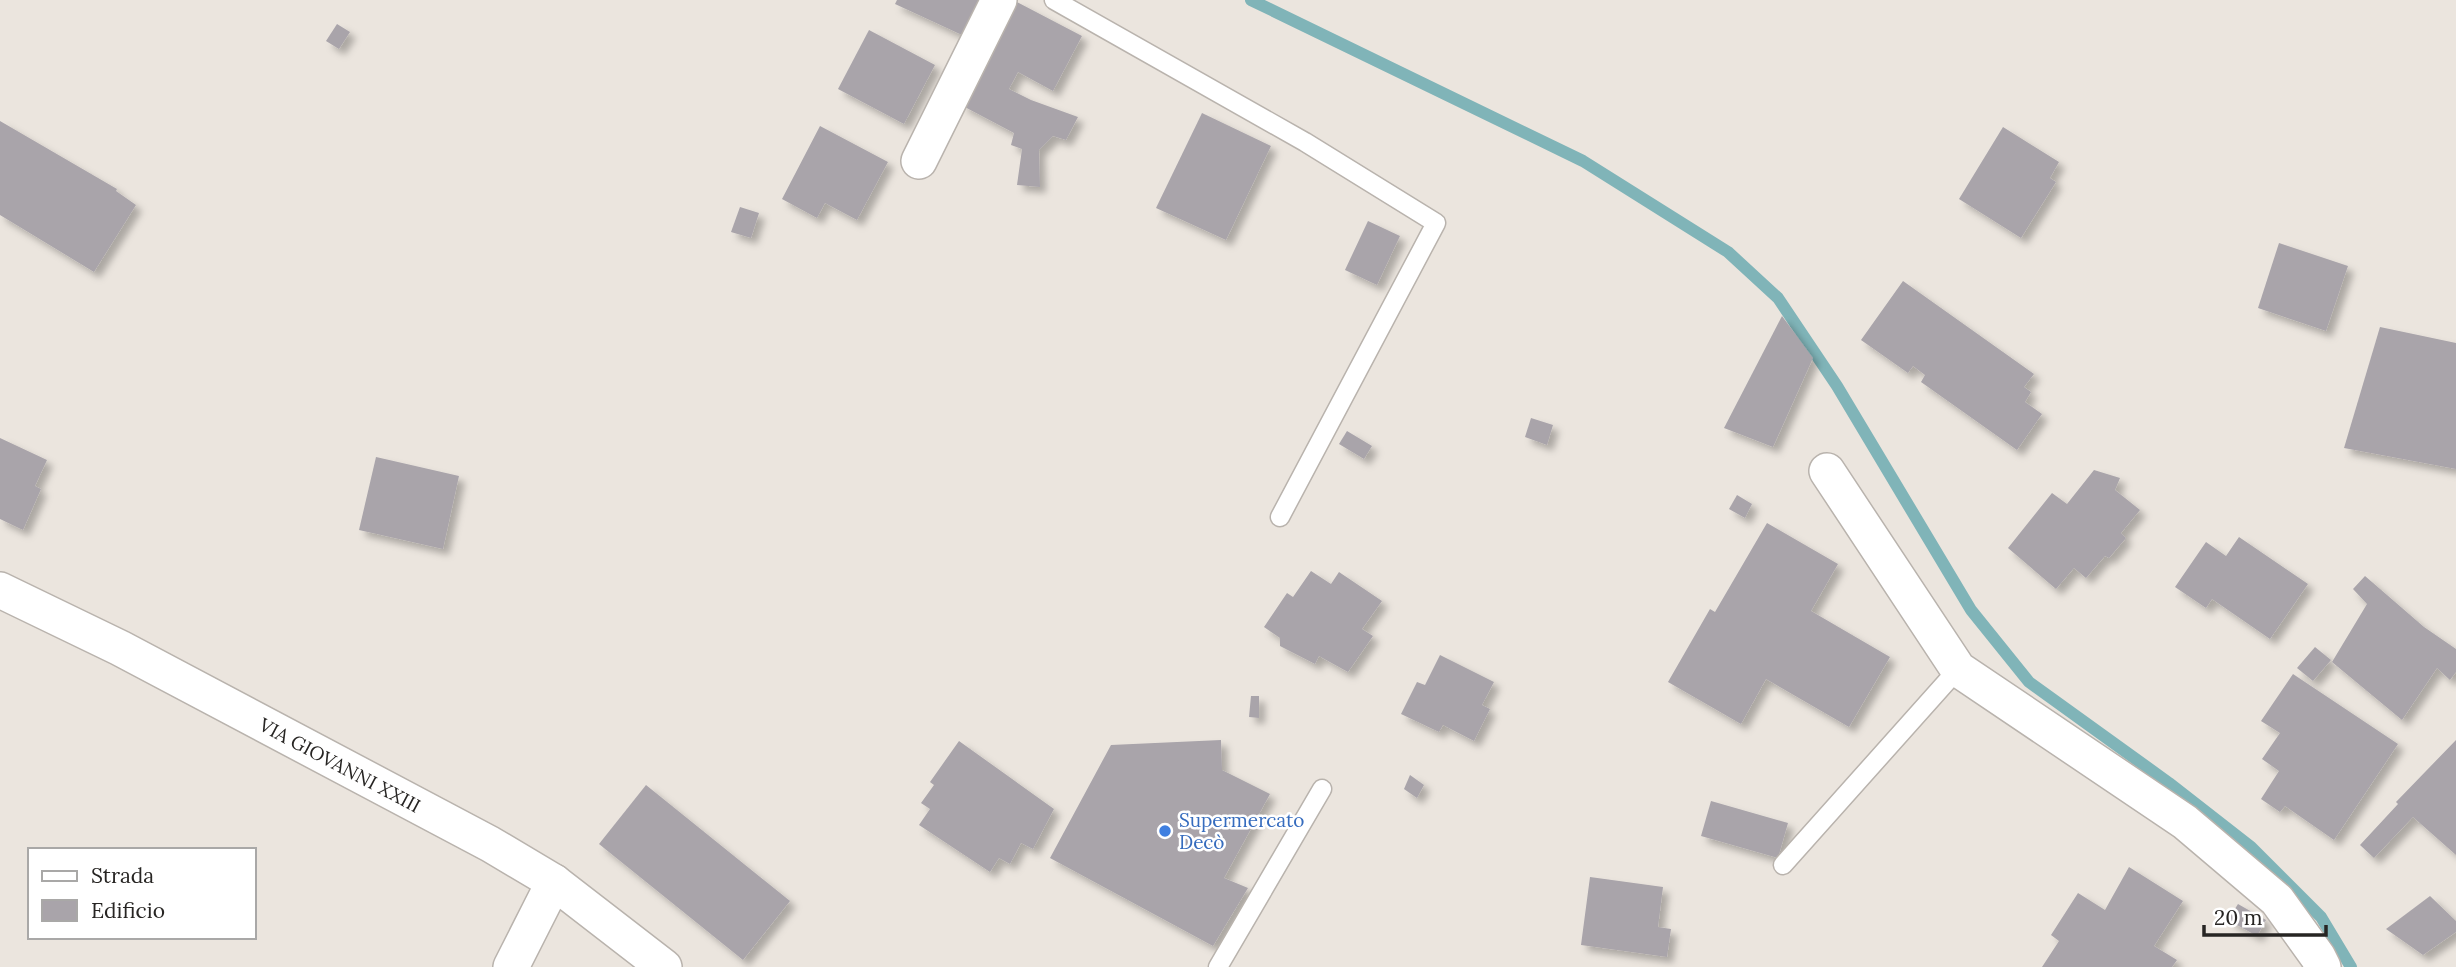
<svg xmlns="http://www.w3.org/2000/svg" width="2456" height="967" viewBox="0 0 2456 967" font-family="Lora,serif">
  <defs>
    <filter id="shadow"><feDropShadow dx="6" dy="6" stdDeviation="3.5" flood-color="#0004"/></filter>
  </defs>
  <rect width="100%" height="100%" fill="#ebe5de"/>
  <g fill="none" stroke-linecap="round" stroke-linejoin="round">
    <path stroke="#80b4b8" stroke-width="12" d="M1251,0L1583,161L1728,252L1778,298L1837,386L1971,610L2029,682L2169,783L2251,847L2321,917L2351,967"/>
  </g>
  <g fill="#a9a4aa" filter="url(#shadow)">
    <path d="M897,0H983L975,41L895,4Z"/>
    <path d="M1015,1L1082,36L1053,91L1018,72L1009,89L1031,100L1078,117L1066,140L1053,136L1039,150L1040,187L1017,185L1022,149L1011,145L1014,133L961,105Z"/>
    <path d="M337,24L350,32L339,49L326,41Z"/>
    <path d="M869,30L935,65L904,124L838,89Z"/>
    <path d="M1202,113L1271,146L1226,240L1156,208Z"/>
    <path d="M0,121L117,189L116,191L136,205L94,272L0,215Z"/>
    <path d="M820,126L888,162L857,220L825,203L817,218L782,199Z"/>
    <path d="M2003,127L2059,162L2050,178L2056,182L2021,238L1959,199Z"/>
    <path d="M740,207L759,213L751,238L731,232Z"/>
    <path d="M1368,221L1400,236L1377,285L1345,270Z"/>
    <path d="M2279,243L2348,266L2326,331L2258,308Z"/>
    <path d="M1903,281L2034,374L2024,387L2031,392L2025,402L2042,414L2017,450L1921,382L1925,375L1913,366L1908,373L1861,340Z"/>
    <path d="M1782,316L1813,358L1773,447L1724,428Z"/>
    <path d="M2380,327L2456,343V469L2344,448Z"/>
    <path d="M1531,418L1553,425L1547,445L1525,437Z"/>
    <path d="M1347,431L1372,446L1364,459L1339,444Z"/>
    <path d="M0,438L47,460L35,486L41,489L23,530L0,519Z"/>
    <path d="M376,457L459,476L443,549L359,530Z"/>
    <path d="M2094,470L2120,478L2115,490L2140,510L2121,533L2126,538L2109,558L2105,556L2086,578L2074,568L2056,589L2008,548L2052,493L2067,504Z"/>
    <path d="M1737,495L1752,504L1745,518L1729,509Z"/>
    <path d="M1767,523L1838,564L1811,611L1890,657L1849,727L1766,679L1741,724L1668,682L1710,609L1715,612Z"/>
    <path d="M2239,537L2308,584L2270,639L2212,599L2206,608L2175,587L2206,542L2226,556Z"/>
    <path d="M1311,571L1331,584L1339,572L1382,601L1362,629L1373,636L1348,672L1319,656L1315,664L1280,646V638L1264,627L1287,593L1293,597Z"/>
    <path d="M2365,576L2424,627L2456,649V672L2450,680L2437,668L2402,720L2332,662L2367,604L2353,589Z"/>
    <path d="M2315,647L2331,660L2313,681L2297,668Z"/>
    <path d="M1440,655L1494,682L1482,705L1490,709L1474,741L1443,725L1439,732L1401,714L1417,682L1425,685Z"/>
    <path d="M2293,674L2398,744L2334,840L2285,806L2280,812L2261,799L2279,771L2262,759L2280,733L2261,721Z"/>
    <path d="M1251,696H1259V718L1249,717Z"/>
    <path d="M1221,740L1222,770L1270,794L1224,878L1248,888L1213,946L1050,858L1111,745Z"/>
    <path d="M2456,740V855L2413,817L2374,858L2360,845L2398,804L2396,802Z"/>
    <path d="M959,741L1054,809L1033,849L1021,843L1010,864L999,858L990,872L919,825L930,809L921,803L934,785L930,782Z"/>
    <path d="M1410,775L1424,785L1417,798L1404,789Z"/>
    <path d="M646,785L790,901L743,960L599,844Z"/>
    <path d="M1711,801L1788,823L1778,858L1701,836Z"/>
    <path d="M2129,867L2183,901L2154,946L2177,960L2172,967H2042L2059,941L2051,935L2078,893L2105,910Z"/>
    <path d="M1590,877L1663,887L1658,927L1671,929L1667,957L1581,945Z"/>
    <path d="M2430,896L2456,921V932L2423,955L2386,929Z"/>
    <path d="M2238,904L2266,920L2257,936L2228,920Z"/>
  </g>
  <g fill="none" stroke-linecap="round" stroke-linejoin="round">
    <defs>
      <g id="service">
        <path d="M1054,0L1305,142L1436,223L1280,517"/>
        <path d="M1783,865L1958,669"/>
        <path d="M1218,967L1322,789"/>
      </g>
      <g id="minor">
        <path d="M919,161L999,0"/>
        <path d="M1827,471L1958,669L2185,822L2277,900L2318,957L2323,967"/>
        <path d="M0,590L120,648L490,844L554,882L664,967"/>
        <path d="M511,967L554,882"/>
      </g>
    </defs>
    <use href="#service" stroke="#b9b3ad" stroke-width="21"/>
    <use href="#minor" stroke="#b9b3ad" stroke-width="38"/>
    <use href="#service" stroke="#fff" stroke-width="18"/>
    <use href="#minor" stroke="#fff" stroke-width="35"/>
  </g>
  <circle fill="#3f7fe0" stroke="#fff" stroke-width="2.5" cx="1165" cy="831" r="7"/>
  <g text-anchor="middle" stroke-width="5" stroke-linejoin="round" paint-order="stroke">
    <g font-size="19" fill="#272523" stroke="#fff">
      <text transform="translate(340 765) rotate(28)" y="7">VIA GIOVANNI XXIII</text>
    </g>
    <g font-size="19" fill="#366cbe" stroke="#fff" text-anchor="start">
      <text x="1179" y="827">Supermercato<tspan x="1179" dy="22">Decò</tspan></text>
    </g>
  </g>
  <rect x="28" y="848" width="228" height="91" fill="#ffffff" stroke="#a9a8a7" stroke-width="2"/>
  <rect x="42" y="871" width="35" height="10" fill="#ffffff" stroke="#a9a8a7" stroke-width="2"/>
  <text x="91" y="883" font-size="21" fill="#272523">Strada</text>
  <rect x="42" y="900" width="35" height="21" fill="#a9a4aa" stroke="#a9a8a7" stroke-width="2"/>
  <text x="91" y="918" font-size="21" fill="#272523">Edificio</text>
  <path d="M2204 925v10h122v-10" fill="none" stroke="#272523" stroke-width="3.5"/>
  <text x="2214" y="925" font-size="21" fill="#272523" stroke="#ffffff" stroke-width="5" paint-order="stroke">20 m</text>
</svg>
